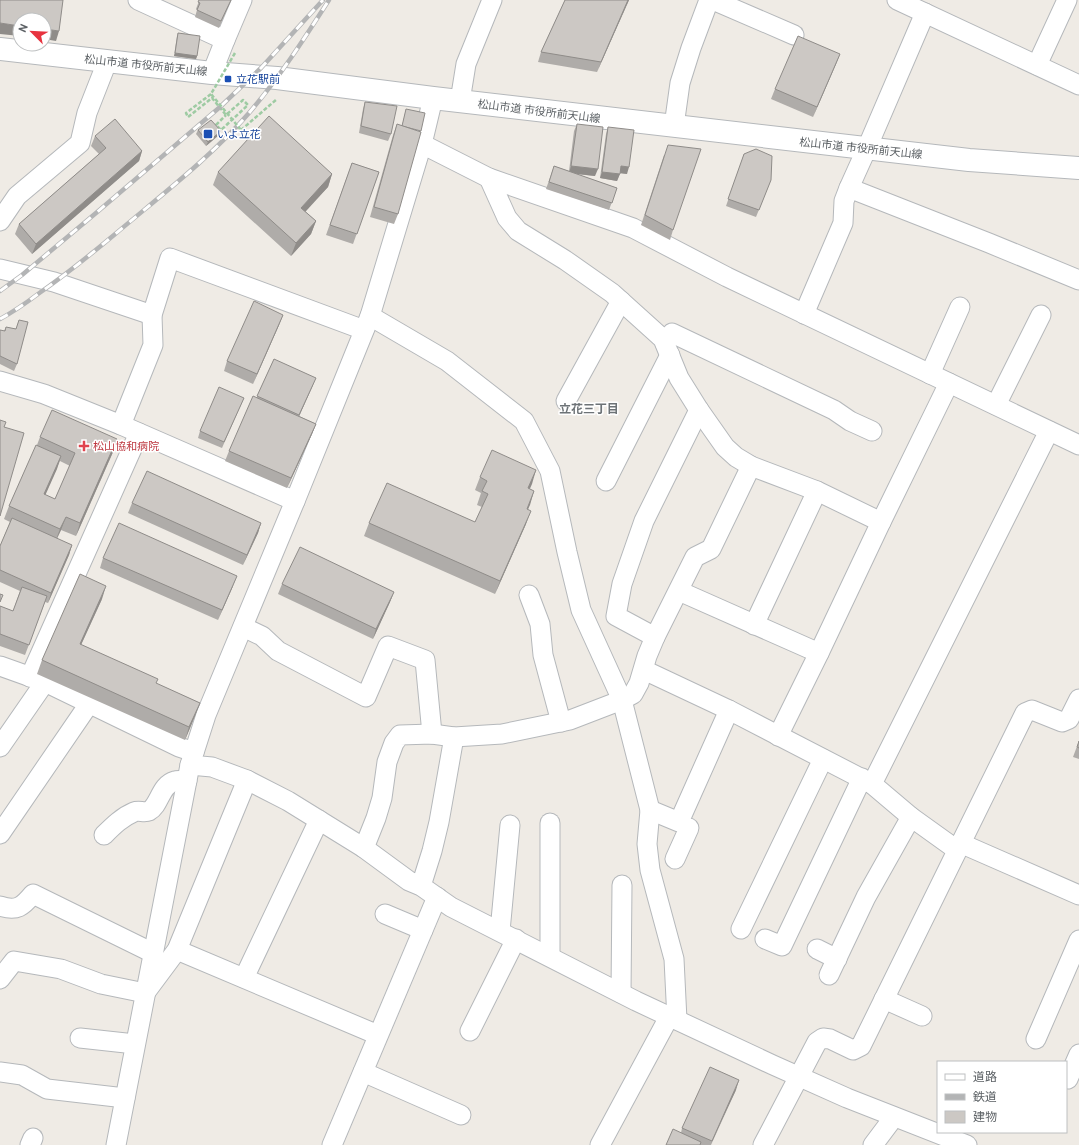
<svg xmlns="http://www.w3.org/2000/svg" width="1079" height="1145" viewBox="0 0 1079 1145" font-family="Overpass,'Noto Sans JP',sans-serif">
  <rect width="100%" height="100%" fill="#efebe5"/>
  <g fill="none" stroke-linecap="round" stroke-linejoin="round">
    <defs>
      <g id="minor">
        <path d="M138,0L225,40L212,73"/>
        <path d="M713,0L794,35"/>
        <path d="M897,0L1079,85"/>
        <path d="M225,40L242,0"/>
        <path d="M1037,65L1067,0"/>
        <path d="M460,101L466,64L492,0"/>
        <path d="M674,126L680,83L691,48L709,0"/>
        <path d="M422,144L489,178L633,228L727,277L1079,445"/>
        <path d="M489,178L507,218L518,231L565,260L612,293L663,339L679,378L699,410L725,447L736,457L751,466L817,491L881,522"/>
        <path d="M849,188L989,243L1079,280"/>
        <path d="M0,221L17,196L80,143L87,113L107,62"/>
        <path d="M0,269L54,282L152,315"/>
        <path d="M804,314L843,223L844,201L849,188L867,148L925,13"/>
        <path d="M370,316L447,361L524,421L550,471L567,552L581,610L622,700L650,810L647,844L650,870L674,959L677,1020"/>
        <path d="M665,343L672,333L834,410L850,421L872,431"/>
        <path d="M930,374L960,307"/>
        <path d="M0,381L44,394L121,425L295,501"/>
        <path d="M566,401L621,301"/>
        <path d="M996,405L1041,315"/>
        <path d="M121,425L153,345L152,315L170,258L364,330"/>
        <path d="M606,481L670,355"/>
        <path d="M679,591L819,653"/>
        <path d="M529,595L540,624L543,655L561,722"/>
        <path d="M754,625L817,491"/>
        <path d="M243,627L262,636L278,651L366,697L388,646L425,660L432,734"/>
        <path d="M655,637L616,616L622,584L644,521L699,410"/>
        <path d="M0,666L45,682L179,747L194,752"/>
        <path d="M644,670L729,710L872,784L911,817L957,850"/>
        <path d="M30,677L139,433"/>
        <path d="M778,736L819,653L881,522L949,383"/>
        <path d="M0,747L45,682"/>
        <path d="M190,765L212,767L247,780L288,801L364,848L409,881L421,886L451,907L636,1001L773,1065L847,1098L967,1145"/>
        <path d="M872,784L1049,431"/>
        <path d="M650,810L679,822L729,710"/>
        <path d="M0,834L89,704"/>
        <path d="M104,835C113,826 122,817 134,812C139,810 144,813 149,811C160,805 160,785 175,781C178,780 184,781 187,781"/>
        <path d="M960,843L1079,895"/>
        <path d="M364,848L376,818L382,798L387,762L394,743L400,735L432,734L454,737L502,734L570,720L622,700L633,694L639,683L647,656L655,637L695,557L711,549L751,466"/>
        <path d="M675,859L689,828"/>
        <path d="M421,886L432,851L439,822L454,737"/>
        <path d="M0,906C17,912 23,906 33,894L153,953"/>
        <path d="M385,914L423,930"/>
        <path d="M741,929L823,759"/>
        <path d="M500,931L510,825"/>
        <path d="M765,939L782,946L862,778"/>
        <path d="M817,949L837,959"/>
        <path d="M177,950L378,1035"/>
        <path d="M550,956V823"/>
        <path d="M829,975L866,897L911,817"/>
        <path d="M244,978L319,820"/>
        <path d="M0,979L14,961L61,969L101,984L145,993L177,950L247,780"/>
        <path d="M621,993L622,885"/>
        <path d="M884,999L922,1016"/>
        <path d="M470,1031L516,939"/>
        <path d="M80,1038L135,1044"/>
        <path d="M1036,1039L1079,940"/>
        <path d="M0,1072L22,1075L47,1089L125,1098"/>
        <path d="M363,1072L461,1115"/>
        <path d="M1066,1078L1068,1079L1079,1054"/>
        <path d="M30,1145L33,1138"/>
        <path d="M116,1145L190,765L206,715L295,501L370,316L422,144L433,98"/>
        <path d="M332,1145L437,897"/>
        <path d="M600,1145L669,1017"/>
        <path d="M763,1145L817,1042L823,1038L830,1039L853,1050L861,1046L1025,713L1032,710L1062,722L1069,719L1079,699"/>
        <path d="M873,1145L894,1117"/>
      </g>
      <path id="tertiary" d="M0,49L212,73L277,78L433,98L969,160L1079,168"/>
    </defs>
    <use href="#minor" stroke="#b5b8bb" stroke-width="21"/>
    <use href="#tertiary" stroke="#b5b8bb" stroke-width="24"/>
    <g stroke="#9ecba3" stroke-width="2.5" stroke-dasharray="4 2" stroke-linecap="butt">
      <path d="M211,94L186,113L188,117L212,98L226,115L243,100L248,105L221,130L216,125L214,126"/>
      <path d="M216,125L226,115"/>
      <path d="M241,130L277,99"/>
    </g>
    <use href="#minor" stroke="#fff" stroke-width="19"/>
    <use href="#tertiary" stroke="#fff" stroke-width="22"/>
    <defs>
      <g id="rail">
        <path d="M0,291L22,275L96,213L220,107L261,68L323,0"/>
        <path d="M0,319C13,312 26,303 38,294C64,276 90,255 114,235C160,196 209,159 249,113C279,78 304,39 329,0"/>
      </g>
    </defs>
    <use href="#rail" stroke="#b3b4b5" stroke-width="4.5"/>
    <use href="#rail" stroke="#fff" stroke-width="3" stroke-dasharray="9" stroke-linecap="butt"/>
    <path stroke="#9ecba3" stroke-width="2.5" stroke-dasharray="4 2" stroke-linecap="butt" d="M235,53L211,94L241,130"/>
  </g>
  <g fill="#afaca9" fill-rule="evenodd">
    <path d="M198,0H231L219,28L195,17L197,10L196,9L199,1Z"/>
    <path d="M565,0H629L597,72L538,62L541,52Z"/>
    <path d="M178,33L197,56L196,59L174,56L177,36Z"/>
    <path d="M840,54L836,64L813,117L771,99L775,89Z"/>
    <path d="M365,102L391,134L388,141L359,133L363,109Z"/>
    <path d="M406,109L398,214L394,224L370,217L393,135L397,124L402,126Z"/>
    <path d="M577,124L595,176L576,174L617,188L609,210L546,189L554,166L569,171L574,131Z"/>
    <path d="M608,127L627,174L620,173L617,181L600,178L606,134Z"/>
    <path d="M198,130L219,135L206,146L196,134Z"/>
    <path d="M95,136L142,151L139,161L32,254L15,234L19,224L99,154L91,146Z"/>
    <path d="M744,154L771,180L756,217L726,206Z"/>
    <path d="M664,155L673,230L670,240L641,225Z"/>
    <path d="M352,163L379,172L353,244L326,235Z"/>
    <path d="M218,172L332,174L328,187L305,211L316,221L311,234L291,256L213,185Z"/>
    <path d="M283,315L279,325L253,384L224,371L227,361Z"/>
    <path d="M19,320L17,364L14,371L0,364V330L4,331L6,327L16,329Z"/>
    <path d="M274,359L313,385L299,416L316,424L312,434L287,488L225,461L229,451L257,397Z"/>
    <path d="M244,398L222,448L198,438L200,431Z"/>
    <path d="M40,437L113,452L76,536L61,530L57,539L72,545L69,555L48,603L45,602L25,655L0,646V606L13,611L20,591L0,582V546L10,522L4,519L9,506L37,445ZM60,461L70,466L55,499L45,495Z"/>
    <path d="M536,470L529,489L534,491L528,509L526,524L495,594L364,536L369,523L475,522L482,507L477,505L481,493L475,490L480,477Z"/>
    <path d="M132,503L261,523L258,533L243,565L128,513Z"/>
    <path d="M103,558L233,586L218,620L100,568Z"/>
    <path d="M282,584L394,592L390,602L373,639L278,594Z"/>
    <path d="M102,599L81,645L156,684L200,703L195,716L185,740L37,674L42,660Z"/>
    <path d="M1079,741V759L1073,757Z"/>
    <path d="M736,1090L711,1145H666L681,1133L682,1128Z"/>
  </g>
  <g fill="#8f8c89">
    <path d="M628,0H629L597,72L601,62Z"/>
    <path d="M0,23L20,26V36L0,34Z"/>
    <path d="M44,29L59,31L56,41L44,39Z"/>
    <path d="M175,53L197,56L196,59L174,56Z"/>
    <path d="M840,54L836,64L813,117L817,107Z"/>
    <path d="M221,131L219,135L206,146L208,142Z"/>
    <path d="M142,151L139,161L32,254L36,244Z"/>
    <path d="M571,166L598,169L595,176L569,173Z"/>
    <path d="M621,166L629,167L627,174L619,173Z"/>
    <path d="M602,172L620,174L617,181L600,178Z"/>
    <path d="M332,174L328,187L297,221L301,208Z"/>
    <path d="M316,221L311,234L291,256L296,243Z"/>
    <path d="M283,315L279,325L253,384L257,374Z"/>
    <path d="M316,378L313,385L297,421L299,415Z"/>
    <path d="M316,424L312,434L287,488L291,478Z"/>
    <path d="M117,439L113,452L76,536L80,523Z"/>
    <path d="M61,456L57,469L40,507L44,494Z"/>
    <path d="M536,470L532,484L524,502L528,488Z"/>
    <path d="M534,491L530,505L522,522L527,509Z"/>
    <path d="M531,511L526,524L495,594L500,581Z"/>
    <path d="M66,517L61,530L55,542L60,529Z"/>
    <path d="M261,523L258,533L243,565L247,555Z"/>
    <path d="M72,545L69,555L48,603L51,593Z"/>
    <path d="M237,576L233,586L218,620L222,610Z"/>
    <path d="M106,586L102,599L75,658L80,644Z"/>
    <path d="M394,592L390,602L373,639L376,629Z"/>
    <path d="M200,703L195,716L185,740L189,727Z"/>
    <path d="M739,1080L736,1090L710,1145L712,1141Z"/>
  </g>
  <g fill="#ccc8c4" stroke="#8f8c89">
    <path d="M0,0H63L59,31L44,29V20H20V26L0,23Z"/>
    <path d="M199,0H231L221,21L197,10L200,3L198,2Z"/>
    <path d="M565,0H628L601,62L541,52Z"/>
    <path d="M178,33L200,36L197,56L175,53Z"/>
    <path d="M798,36L840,54L817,107L775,89Z"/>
    <path d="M365,102L397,106L391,134L361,126Z"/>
    <path d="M406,109L425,113L421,131L402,126Z"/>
    <path d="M269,116L332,174L301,208L316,221L296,243L218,172Z"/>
    <path d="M115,119L142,151L36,244L19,224L106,148L95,136Z"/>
    <path d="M211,120L221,131L208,142L198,130Z"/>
    <path d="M397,124L421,132L398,214L374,207Z"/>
    <path d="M577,124L603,127L598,169L571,166Z"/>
    <path d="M608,127L634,130L629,167L621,166L620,174L602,172Z"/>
    <path d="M668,145L701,149L673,230L645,215Z"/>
    <path d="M756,149L772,156L771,180L759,210L728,199L744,154Z"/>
    <path d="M352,163L379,172L357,234L330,225Z"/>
    <path d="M554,166L617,188L612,203L549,182Z"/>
    <path d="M254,301L283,315L257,374L227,361Z"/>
    <path d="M19,320L28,322L17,364L0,356V330L5,331L6,327L16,329Z"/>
    <path d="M274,359L316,378L299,415L257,396Z"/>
    <path d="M219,387L244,398L224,442L200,431Z"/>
    <path d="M253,396L316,424L291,478L229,451Z"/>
    <path d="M52,410L117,439L80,523L66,517L60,529L9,506L36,445L61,456L44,494L55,499L75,453L40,437Z"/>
    <path d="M0,420L6,422L4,427L24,433L0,516Z"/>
    <path d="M492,450L536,470L528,488L534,491L527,509L531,511L500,581L369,523L387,483L475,522L488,494L482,491L487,481L480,477Z"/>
    <path d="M147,471L261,523L247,555L132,503Z"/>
    <path d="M12,518L72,545L51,593L0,570V546Z"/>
    <path d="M119,523L237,576L222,610L103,558Z"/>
    <path d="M300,547L394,592L376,629L282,584Z"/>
    <path d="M80,574L106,586L80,644L158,679L156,683L200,703L189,727L42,660Z"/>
    <path d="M22,587L47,596L29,645L0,634V606L13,611Z"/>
    <path d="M0,594L3,595L0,602Z"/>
    <path d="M1079,741V748L1077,747Z"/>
    <path d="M710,1067L739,1080L712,1141L682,1128Z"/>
    <path d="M673,1129L701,1142L700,1145H666Z"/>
  </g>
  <g fill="#1a4fb4" stroke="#fff" stroke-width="1.5">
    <rect x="224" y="75" width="8" height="8" rx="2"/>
    <rect x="203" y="129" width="10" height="10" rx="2"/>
  </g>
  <path fill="#e0444e" stroke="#fff" stroke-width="1.5" d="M82 440h4v4h4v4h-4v4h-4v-4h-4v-4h4z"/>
  <g text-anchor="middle" stroke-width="3" stroke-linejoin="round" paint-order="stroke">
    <g font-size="11" fill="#5c6165" stroke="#fff">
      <text transform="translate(146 65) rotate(6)" y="4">松山市道 市役所前天山線</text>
      <text transform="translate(539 111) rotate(7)" y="4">松山市道 市役所前天山線</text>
      <text transform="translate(861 148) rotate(6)" y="4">松山市道 市役所前天山線</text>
    </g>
    <g font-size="11" fill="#164399" stroke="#fff" text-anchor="start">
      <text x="236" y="83">立花駅前</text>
      <text x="217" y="138">いよ立花</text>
    </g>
    <g font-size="11" fill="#be3a42" stroke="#fff" text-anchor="start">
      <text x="93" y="450">松山協和病院</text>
    </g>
    <g font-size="12" font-weight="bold" fill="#6d7377" stroke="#fff">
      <text x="589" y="413">立花三丁目</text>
    </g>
  </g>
  <rect x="937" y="1061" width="130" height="72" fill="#ffffff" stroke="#bec0c1"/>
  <rect x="945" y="1074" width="20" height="6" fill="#ffffff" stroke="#bec0c1"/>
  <text x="973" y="1081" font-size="12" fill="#5c6165">道路</text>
  <rect x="945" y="1094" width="20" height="6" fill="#b3b4b5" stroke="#bec0c1"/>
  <text x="973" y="1101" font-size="12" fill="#5c6165">鉄道</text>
  <rect x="945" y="1111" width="20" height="12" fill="#ccc8c4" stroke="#bec0c1"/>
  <text x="973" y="1121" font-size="12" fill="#5c6165">建物</text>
  <g transform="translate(32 32) rotate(294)"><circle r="19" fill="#ffffff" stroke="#bec0c1"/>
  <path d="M0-3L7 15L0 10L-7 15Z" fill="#e7333f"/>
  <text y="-6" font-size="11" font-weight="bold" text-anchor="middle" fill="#5c6165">N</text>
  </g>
</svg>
